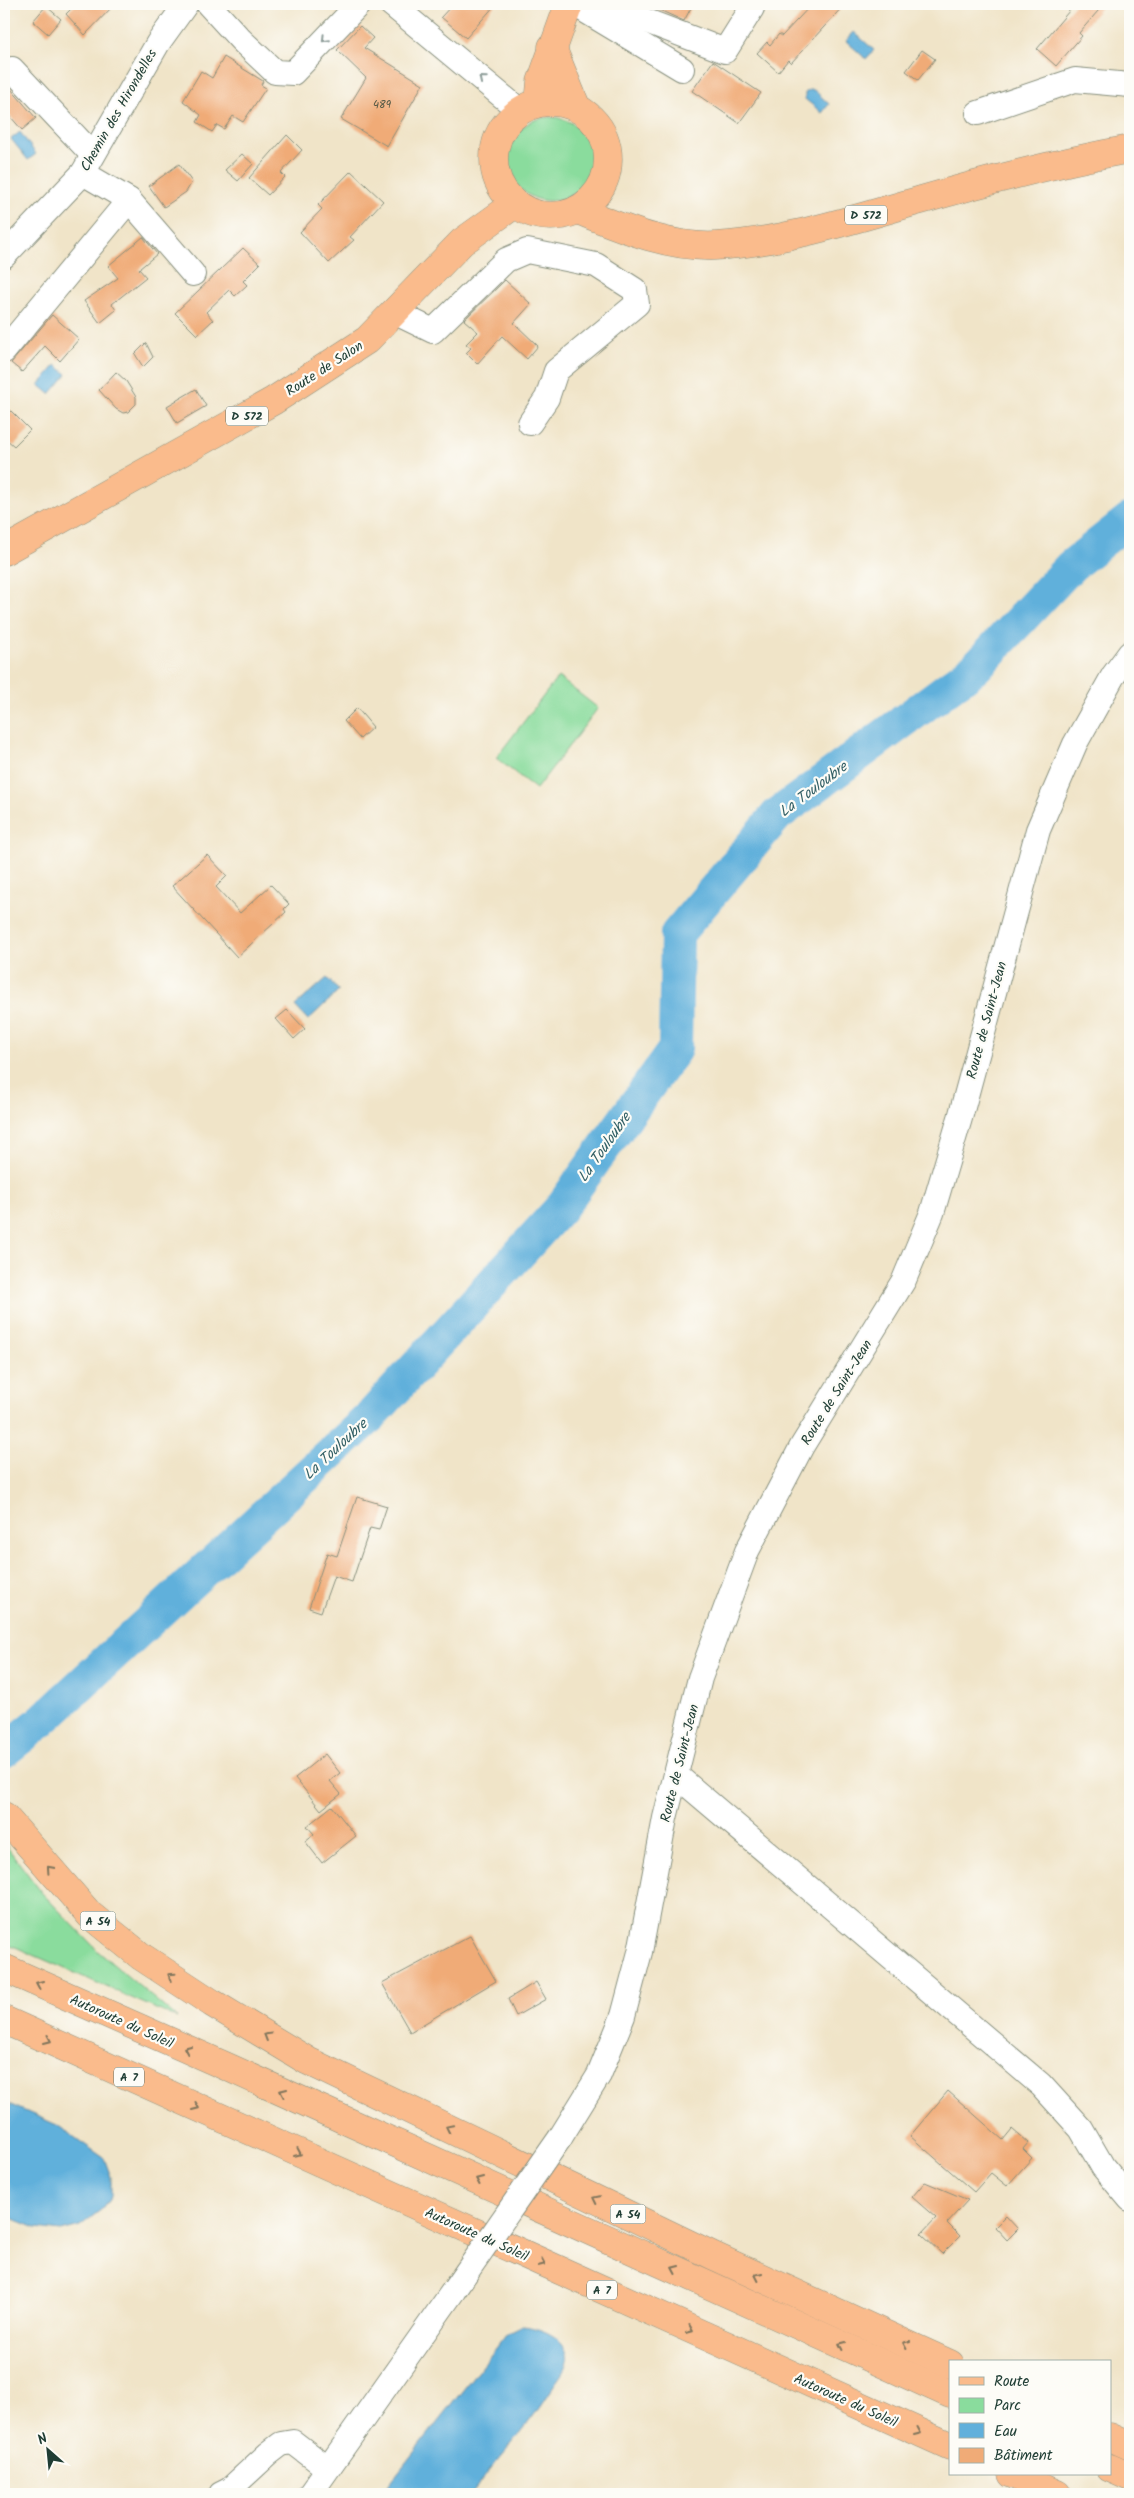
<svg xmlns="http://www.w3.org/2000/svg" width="1134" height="2498" viewBox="0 0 1134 2498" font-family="Kalam,sans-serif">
  <rect width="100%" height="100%" fill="#fdfcf7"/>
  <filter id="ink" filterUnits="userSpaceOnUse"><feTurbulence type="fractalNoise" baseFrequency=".02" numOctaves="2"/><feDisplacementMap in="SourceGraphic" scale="10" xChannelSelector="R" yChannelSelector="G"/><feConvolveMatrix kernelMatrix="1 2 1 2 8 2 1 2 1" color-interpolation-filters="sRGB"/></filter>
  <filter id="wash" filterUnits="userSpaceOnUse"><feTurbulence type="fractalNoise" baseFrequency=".0096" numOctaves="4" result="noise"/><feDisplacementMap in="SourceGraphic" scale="20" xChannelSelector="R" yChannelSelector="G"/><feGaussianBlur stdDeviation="1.12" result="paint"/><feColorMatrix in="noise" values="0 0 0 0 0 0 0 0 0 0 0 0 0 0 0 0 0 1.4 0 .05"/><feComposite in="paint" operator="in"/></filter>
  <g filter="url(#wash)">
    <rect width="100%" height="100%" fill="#f0e4c8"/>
    <g fill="#8adc9d" stroke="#548c68">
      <circle cx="550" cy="159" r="42"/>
      <path d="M558,677L598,708L536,789L496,758Z"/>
      <path d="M4,1843L42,1893L100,1953L177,2018L4,1942Z"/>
    </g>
    <g fill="#61b0db" stroke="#407688">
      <path d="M854,32L874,50L866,59L846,41Z"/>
      <path d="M809,90H814L829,104L822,113L805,99V93Z"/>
      <path d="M20,132L36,154L28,160L11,139Z"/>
      <path d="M56,365L67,374L50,394L39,385Z"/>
      <path d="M327,978L339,991L308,1020L295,1006Z"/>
      <path d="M4,2102L57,2125L104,2158L111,2177V2197L102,2209L80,2226L61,2231L36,2228L14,2219L4,2206Z"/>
      <path d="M522,2326C540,2327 575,2340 566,2365C564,2372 558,2379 554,2385C531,2424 499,2458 471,2494H381L508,2333Z"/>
    </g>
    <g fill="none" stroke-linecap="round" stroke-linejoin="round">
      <path stroke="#61b0db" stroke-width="34" d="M4,1751L38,1724L370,1417L560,1209L675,1049L677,934L777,815L975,668L1071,566L1130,519"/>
    </g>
    <g id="blocks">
      <g fill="#f0ab77">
        <path d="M76,4H115L85,35L66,14Z"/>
        <path d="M453,4H496L466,38L441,17Z"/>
        <path d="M646,4H693L684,21Z"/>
        <path d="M812,4H845L791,63L788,60L778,72L757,53L767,42L770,45L779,34L782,36Z"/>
        <path d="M1075,4H1104L1079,33L1082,36L1056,66L1037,49Z"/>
        <path d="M46,6L61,19L48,34L33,21Z"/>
        <path d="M360,26L373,38L364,48L423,84L387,146L341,119L366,78L337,50Z"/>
        <path d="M922,50L935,59L918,80L906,71Z"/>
        <path d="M224,57L263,81L261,85L266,88L243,122L233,116L224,129L217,125L212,132L197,122L201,115L183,101L201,71L212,78Z"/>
        <path d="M713,61L761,93L739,123L692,91Z"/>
        <path d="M4,81L36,118L22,130L4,109Z"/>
        <path d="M287,135L302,150L281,173L285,177L268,195L249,178Z"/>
        <path d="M242,154L253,164L238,181L225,170Z"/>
        <path d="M179,164L192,182L186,192L164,207L149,186Z"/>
        <path d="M351,171L383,201L350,237L354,240L329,263L300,232L322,209L318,205Z"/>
        <path d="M143,237L157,254L139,269L146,277L112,304L116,310L100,323L84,301L118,278L108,266Z"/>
        <path d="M243,248L260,264L243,281L247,285L235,296L229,290L206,312L213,320L197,335L175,313Z"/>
        <path d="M505,280L531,304L514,323L538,346L527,359L502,336L477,364L466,353L471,348L466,344L478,332L464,320Z"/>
        <path d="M52,315L79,339L60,361L45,346L22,372L11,363Z"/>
        <path d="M146,343L153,357L143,367L135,354Z"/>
        <path d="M116,372L126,381L136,397V404L128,412L123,413L116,409L99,390Z"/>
        <path d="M196,389L206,406L177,423L167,406Z"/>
        <path d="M4,404L30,430L14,446L4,437Z"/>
        <path d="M357,708L373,727L360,739L344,721Z"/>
        <path d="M207,855L227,876L216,887L240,913L271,885L289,904L284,909L286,912L237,957L172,886Z"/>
        <path d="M287,1010L305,1029L294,1039L276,1019Z"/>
        <path d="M357,1497L387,1506L379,1530L370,1528L352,1582L334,1576L321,1612L309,1608L327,1553L337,1556Z"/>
        <path d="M325,1754L340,1773L330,1781L341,1794L321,1810L295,1778Z"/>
        <path d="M332,1806L356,1836L322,1863L305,1841L314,1834L307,1826Z"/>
        <path d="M470,1936L496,1981L410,2032L382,1983Z"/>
        <path d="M536,1982L546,1999L516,2016L508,1999Z"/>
        <path d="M948,2091L1003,2140L1012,2129L1028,2143L1023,2149L1032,2158L1007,2186L991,2173L974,2192L910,2136Z"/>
        <path d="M925,2182L968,2200L947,2223L960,2236L942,2254L921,2234L936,2218L912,2197Z"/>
        <path d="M1006,2216L1018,2229L1007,2240L995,2227Z"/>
      </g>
    </g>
  </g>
  <g filter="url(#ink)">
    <use href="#blocks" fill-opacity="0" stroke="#88907e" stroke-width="1"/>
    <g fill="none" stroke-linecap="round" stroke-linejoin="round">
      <defs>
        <g id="minor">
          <path d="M208,4L241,40L275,72L293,73L359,4"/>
          <path d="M391,4L519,110"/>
          <path d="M574,4L682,69"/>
          <path d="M602,4L725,51L752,8"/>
          <path d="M12,69L93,155"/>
          <path d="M978,113L1075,80L1130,85"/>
          <path d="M83,173L129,200L193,274"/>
          <path d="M4,256L83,173L158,43L186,4"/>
          <path d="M394,312L433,331L506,260L527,251L596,265L635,290L637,304L556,371L547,398L530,423"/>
          <path d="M4,351L129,200"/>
          <path d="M676,1775L1041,2085L1081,2129L1103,2167L1130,2199"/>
          <path d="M560,2138L599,2075L623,2016L640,1952L665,1818L700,1678L747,1551L802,1446L904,1280L932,1213L960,1118L1038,830L1075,744L1113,676L1130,653"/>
          <path d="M221,2494L229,2490L268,2454L281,2444L293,2442L327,2468"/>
          <path d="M310,2494L454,2290"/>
        </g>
        <g id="major">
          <path d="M552,47L576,106"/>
          <circle cx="551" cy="159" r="57"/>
          <path d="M539,103L541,82L569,4"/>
          <path d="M577,210C621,227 667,248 715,246C785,242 854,219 921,200C990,180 1060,162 1130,149"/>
          <path d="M4,551L273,401L367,340L462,242L515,204"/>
        </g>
        <g id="highway">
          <path d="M4,1816L90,1915L142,1957L212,2003L308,2061L714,2256L950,2364"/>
          <path d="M4,1968L232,2069L950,2394"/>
          <path d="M4,2020L950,2446"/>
          <path d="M1110,2437L1130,2446"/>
          <path d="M1110,2468L1130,2477"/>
          <path d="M1012,2474L1057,2494"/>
        </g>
      </defs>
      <use href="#minor" stroke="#88907e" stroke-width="26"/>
      <use href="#major" stroke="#88907e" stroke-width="29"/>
      <use href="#highway" stroke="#88907e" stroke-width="29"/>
      <use href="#minor" stroke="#fff" stroke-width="24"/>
      <use href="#major" stroke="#fabb8c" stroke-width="28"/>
      <use href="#highway" stroke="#fabb8c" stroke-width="28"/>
      <defs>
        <path id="minor-bridge" d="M454,2290L560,2138"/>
      </defs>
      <use href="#minor-bridge" stroke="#88907e" stroke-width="26" stroke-linecap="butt"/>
      <use href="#minor-bridge" stroke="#fff" stroke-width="24"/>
    </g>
    <defs><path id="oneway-chevron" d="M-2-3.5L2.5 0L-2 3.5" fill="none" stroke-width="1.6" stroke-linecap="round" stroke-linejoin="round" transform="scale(1.25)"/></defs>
    <g stroke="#8f9e9a">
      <use href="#oneway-chevron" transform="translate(325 39) rotate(134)"/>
      <use href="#oneway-chevron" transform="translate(482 79) rotate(-140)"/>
    </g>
    <g stroke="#82765c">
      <use href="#oneway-chevron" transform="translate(50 1869) rotate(-132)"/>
      <use href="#oneway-chevron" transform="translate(171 1976) rotate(-147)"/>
      <use href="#oneway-chevron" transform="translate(39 1984) rotate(-156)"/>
      <use href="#oneway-chevron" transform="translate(267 2036) rotate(-149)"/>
      <use href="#oneway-chevron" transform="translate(48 2040) rotate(24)"/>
      <use href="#oneway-chevron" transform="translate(187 2049) rotate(-156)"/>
      <use href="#oneway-chevron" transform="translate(283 2092) rotate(-156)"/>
      <use href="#oneway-chevron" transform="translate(196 2107) rotate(24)"/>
      <use href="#oneway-chevron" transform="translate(449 2128) rotate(-154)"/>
      <use href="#oneway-chevron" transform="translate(298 2153) rotate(24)"/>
      <use href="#oneway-chevron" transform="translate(479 2180) rotate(-156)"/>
      <use href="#oneway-chevron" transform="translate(596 2199) rotate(-154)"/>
      <use href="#oneway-chevron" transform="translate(542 2263) rotate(24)"/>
      <use href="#oneway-chevron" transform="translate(675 2269) rotate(-156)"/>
      <use href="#oneway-chevron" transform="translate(758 2276) rotate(-155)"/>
      <use href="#oneway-chevron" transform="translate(690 2330) rotate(24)"/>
      <use href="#oneway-chevron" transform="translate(906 2344) rotate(-155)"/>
      <use href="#oneway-chevron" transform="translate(842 2345) rotate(-155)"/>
      <use href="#oneway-chevron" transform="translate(918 2432) rotate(24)"/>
    </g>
  </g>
  <g text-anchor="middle" stroke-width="4.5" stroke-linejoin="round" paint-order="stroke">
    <g font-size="11" fill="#535845">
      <text x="382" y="108">489</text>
    </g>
    <g fill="#fdfcf7" stroke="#62766e" stroke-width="1">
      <rect x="845" y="205.5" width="42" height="19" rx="4"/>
      <rect x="226" y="406.5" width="42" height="19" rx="4"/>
      <rect x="80.5" y="1911.5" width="35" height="19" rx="4"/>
      <rect x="114" y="2067.5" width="30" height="19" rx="4"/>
      <rect x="610.5" y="2204.5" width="35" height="19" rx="4"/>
      <rect x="587" y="2280.5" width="30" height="19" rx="4"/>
    </g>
    <g font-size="12" font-weight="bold" fill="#1f3d34">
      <text x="866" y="219">D 572</text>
      <text x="247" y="420">D 572</text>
      <text x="98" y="1925">A 54</text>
      <text x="129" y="2081">A 7</text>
      <text x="628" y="2218">A 54</text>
      <text x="602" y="2294">A 7</text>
    </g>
    <g font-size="14" fill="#1f3d34" stroke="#fdfcf7">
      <text transform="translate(118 110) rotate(-60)" y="5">Chemin des Hirondelles</text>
      <text transform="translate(324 368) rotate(-33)" y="5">Route de Salon</text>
      <text transform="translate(986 1020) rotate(-75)" y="5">Route de Saint-Jean</text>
      <text transform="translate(836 1392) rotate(-58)" y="5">Route de Saint-Jean</text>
      <text transform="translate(679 1763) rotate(-76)" y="5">Route de Saint-Jean</text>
      <text transform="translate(122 2021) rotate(24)" y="5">Autoroute du Soleil</text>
      <text transform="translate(477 2234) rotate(24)" y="5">Autoroute du Soleil</text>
      <text transform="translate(846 2400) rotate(24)" y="5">Autoroute du Soleil</text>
    </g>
    <g font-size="15" font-style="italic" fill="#336066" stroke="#fdfcf7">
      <text transform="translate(813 789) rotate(-37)" y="5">La Touloubre</text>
      <text transform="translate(604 1147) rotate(-55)" y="5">La Touloubre</text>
      <text transform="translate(335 1449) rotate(-43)" y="5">La Touloubre</text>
    </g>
  </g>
  <rect width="1134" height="2498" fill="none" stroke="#fdfcf7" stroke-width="20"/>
  <rect x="949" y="2360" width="162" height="115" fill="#fdfcf7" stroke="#a4b0a9"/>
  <rect x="959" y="2377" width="25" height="8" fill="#fabb8c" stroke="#a4b0a9"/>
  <text x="994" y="2386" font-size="15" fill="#1f3d34">Route</text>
  <rect x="959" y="2398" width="25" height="15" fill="#8adc9d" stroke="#a4b0a9"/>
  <text x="994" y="2410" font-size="15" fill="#1f3d34">Parc</text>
  <rect x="959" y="2423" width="25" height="15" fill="#61b0db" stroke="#a4b0a9"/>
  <text x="994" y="2436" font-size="15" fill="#1f3d34">Eau</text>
  <rect x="959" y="2448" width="25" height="15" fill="#f0ab77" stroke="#a4b0a9"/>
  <text x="994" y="2460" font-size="15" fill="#1f3d34">Bâtiment</text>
  <g transform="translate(48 2450) rotate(333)" stroke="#fdfcf7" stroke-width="4" paint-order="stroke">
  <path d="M0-4L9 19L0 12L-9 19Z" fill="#1f3d34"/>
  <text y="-8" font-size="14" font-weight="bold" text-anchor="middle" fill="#1f3d34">N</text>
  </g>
</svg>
